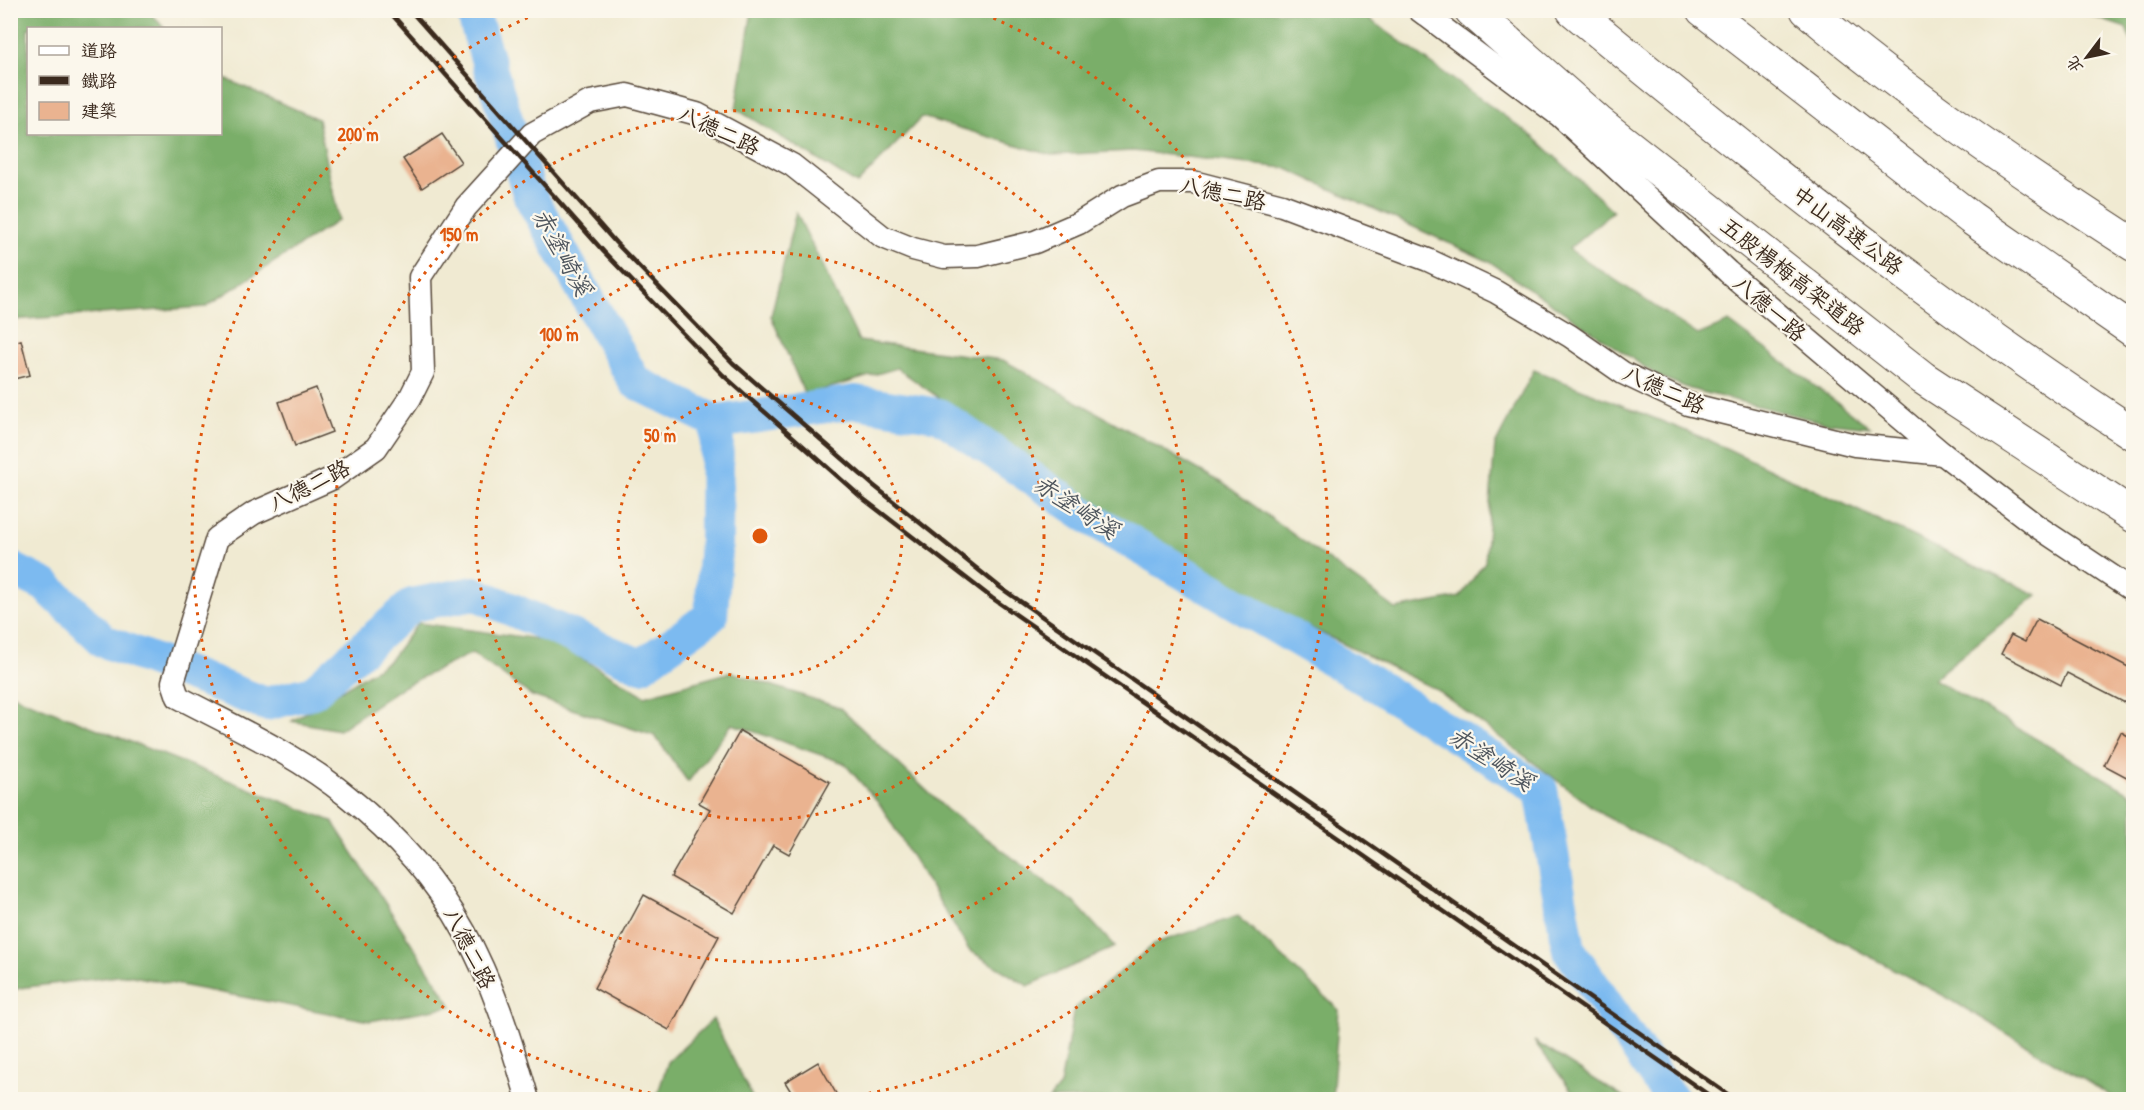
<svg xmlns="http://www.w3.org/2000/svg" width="2144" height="1110" viewBox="0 0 2144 1110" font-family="'Patrick Hand','LXGW WenKai TC',sans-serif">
  <rect width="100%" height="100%" fill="#fbf7ec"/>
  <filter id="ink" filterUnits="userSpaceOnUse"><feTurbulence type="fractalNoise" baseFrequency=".0167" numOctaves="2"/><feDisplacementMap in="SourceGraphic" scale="12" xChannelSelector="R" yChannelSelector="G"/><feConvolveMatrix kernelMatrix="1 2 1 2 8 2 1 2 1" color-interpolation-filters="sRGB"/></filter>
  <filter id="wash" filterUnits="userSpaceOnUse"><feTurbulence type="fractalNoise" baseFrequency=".008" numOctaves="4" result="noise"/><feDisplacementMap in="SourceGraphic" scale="24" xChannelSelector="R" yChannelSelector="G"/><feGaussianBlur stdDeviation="1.35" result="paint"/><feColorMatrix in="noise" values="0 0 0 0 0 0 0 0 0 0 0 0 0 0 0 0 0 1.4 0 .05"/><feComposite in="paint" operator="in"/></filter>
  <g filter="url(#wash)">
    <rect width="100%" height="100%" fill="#f0ead2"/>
    <g fill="#7aae69" stroke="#5a6c44" stroke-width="1.5">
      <path d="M11,10L149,11L164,28H28V134H220L221,77L318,119L339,220L205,307L11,320Z"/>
      <path d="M752,11H1358L1535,138L1613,211L1569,249L1698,335L1729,322L1870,427L1822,422L1690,389L1658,376L1490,262L1285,168L1133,151L1051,155L922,117L857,184L736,109Z"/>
      <path d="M2077,11H2133V46L2126,28Z"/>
      <path d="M796,212L859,341L1003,360L1224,484L1396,609L1460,597L1485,562L1495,445L1534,370L1711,441L2037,595L1933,679L2133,795V1099H2116L1948,998L1603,815L1437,690L1152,550L897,368L805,395L771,316Z"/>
      <path d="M418,623L553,641L645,696L731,672L840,708L947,810L1076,904L1115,947L1028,986L969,950L881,806L844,763L732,724L688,782L655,736L532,696L472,653L402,687L339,730L292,721L390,660Z"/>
      <path d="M10,692L19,698L332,821L452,1006L370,1021L127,975L19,988L11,992Z"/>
      <path d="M1238,916L1339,1010L1332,1099H1049L1060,1086L1074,1009L1156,943Z"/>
      <path d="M713,1019L753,1099H656L668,1062Z"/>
      <path d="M1534,1041L1626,1099H1578Z"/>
    </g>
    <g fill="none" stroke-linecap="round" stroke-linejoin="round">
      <g stroke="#7cbaf0" stroke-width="34">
        <path d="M472,10L530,196L635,382L717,422L855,402L939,415L1095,521L1377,686L1541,790L1569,950L1672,1100"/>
        <path d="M10,568L45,585L104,641L266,704L313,692L412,605L474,593L641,666L711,616L716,540L717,422"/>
      </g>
    </g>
    <g id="blocks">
      <g fill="#eab390">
        <path d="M442,134L461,162L422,188L403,159Z"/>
        <path d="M21,340L30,375L10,380V343Z"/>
        <path d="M316,388L332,432L295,446L279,402Z"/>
        <path d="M2037,619L2134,670V702L2131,706L2067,673L2061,685L2001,654L2011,635L2025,642Z"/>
        <path d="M740,731L830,782L789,854L773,845L734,913L671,877L710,809L699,803Z"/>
        <path d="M2121,732L2134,739V781L2104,765Z"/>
        <path d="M644,895L719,936L669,1030L594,988Z"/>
        <path d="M818,1062L838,1097L796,1100L785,1082Z"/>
      </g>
    </g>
  </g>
  <g filter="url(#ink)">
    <use href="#blocks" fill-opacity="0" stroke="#564739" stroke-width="1.5"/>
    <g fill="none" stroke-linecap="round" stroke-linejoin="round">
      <defs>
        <g id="minor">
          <path d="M1419,10L1560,116L1728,272L1943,454L2038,527L2134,591"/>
          <path d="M528,1100C491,970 456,883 347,796C297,755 235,727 178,697L173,682L217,538L254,513L333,478L376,448L410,398L423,372L420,277L466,207L532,134L590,102L627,95L697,114L792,165L883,237L913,249L944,257L978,256L1035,242L1079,223L1122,196L1159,182H1193L1282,205L1428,260L1496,292L1570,336L1623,373L1688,404L1855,445L1943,454"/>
        </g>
        <g id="highway">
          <path d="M1471,10L1598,122L1923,378L2134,516"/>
          <path d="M1573,10C1754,160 1937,306 2134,434"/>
          <path d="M1703,10L1971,218L2134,331"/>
          <path d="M1807,10C1910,97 2021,172 2134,245"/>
        </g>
      </defs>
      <use href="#minor" stroke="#564739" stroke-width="25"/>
      <use href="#highway" stroke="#564739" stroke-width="35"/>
      <use href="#minor" stroke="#fff" stroke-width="22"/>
      <use href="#highway" stroke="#fff" stroke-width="33"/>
      <g stroke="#3b2a1e" stroke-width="4.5">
        <path d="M388,10L604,252L723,375L861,497L992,598L1716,1100"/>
        <path d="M410,10L616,243L733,363L873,485L1001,588L1736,1100"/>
      </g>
    </g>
  </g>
  <g fill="none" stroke="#df570d" stroke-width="3" stroke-dasharray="3 6">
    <circle cx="760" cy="536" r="142"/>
    <circle cx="760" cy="536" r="284"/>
    <circle cx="760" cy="536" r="426"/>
    <path d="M686 1099A568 568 0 0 1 543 11M977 11A568 568 0 0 1 834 1099"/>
  </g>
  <g text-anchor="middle" stroke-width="4.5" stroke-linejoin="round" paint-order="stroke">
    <g font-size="22" fill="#3b2a1e" stroke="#fbf7ec">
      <text transform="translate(719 130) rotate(25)" y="8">八德二路</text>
      <text transform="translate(1223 193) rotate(12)" y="8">八德二路</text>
      <text transform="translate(1848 230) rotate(37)" y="8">中山高速公路</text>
      <text transform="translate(1793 276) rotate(38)" y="8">五股楊梅高架道路</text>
      <text transform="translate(1770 308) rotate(41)" y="8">八德一路</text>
      <text transform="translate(1664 389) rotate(24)" y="8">八德二路</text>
      <text transform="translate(309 485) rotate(-27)" y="8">八德二路</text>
      <text transform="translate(470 948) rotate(63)" y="8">八德二路</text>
    </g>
    <g font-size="24" font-style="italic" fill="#4e555d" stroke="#fbf7ec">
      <text transform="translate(562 252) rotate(61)" y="8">赤塗崎溪</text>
      <text transform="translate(1076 507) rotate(33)" y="8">赤塗崎溪</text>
      <text transform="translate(1491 759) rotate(33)" y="8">赤塗崎溪</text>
    </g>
  </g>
  <circle cx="760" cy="536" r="9" fill="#df570d" stroke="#fbf7ec" stroke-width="3"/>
  <g font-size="18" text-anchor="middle" font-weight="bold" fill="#df570d" stroke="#fbf7ec" stroke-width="4.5" stroke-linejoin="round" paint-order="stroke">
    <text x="358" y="141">200 m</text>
    <text x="459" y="241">150 m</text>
    <text x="559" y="341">100 m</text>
    <text x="660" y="442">50 m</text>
  </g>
  <rect width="2144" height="1110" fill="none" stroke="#fbf7ec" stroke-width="36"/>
  <rect x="27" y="27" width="195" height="108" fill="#fbf7ec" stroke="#aea59a" stroke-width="1.5"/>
  <rect x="39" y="46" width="30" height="9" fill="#ffffff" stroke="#aea59a" stroke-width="1.5"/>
  <text x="81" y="57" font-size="18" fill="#3b2a1e">道路</text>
  <rect x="39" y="76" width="30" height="9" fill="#3b2a1e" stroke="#aea59a" stroke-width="1.5"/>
  <text x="81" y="87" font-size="18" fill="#3b2a1e">鐵路</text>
  <rect x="39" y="102" width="30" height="18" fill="#eab390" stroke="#aea59a" stroke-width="1.5"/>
  <text x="81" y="117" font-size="18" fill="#3b2a1e">建築</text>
  <g transform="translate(2087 57) rotate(238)" stroke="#fbf7ec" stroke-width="4.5" paint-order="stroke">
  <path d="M0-4.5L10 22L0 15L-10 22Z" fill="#3b2a1e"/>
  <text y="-9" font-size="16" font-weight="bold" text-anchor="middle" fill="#3b2a1e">北</text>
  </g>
</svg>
